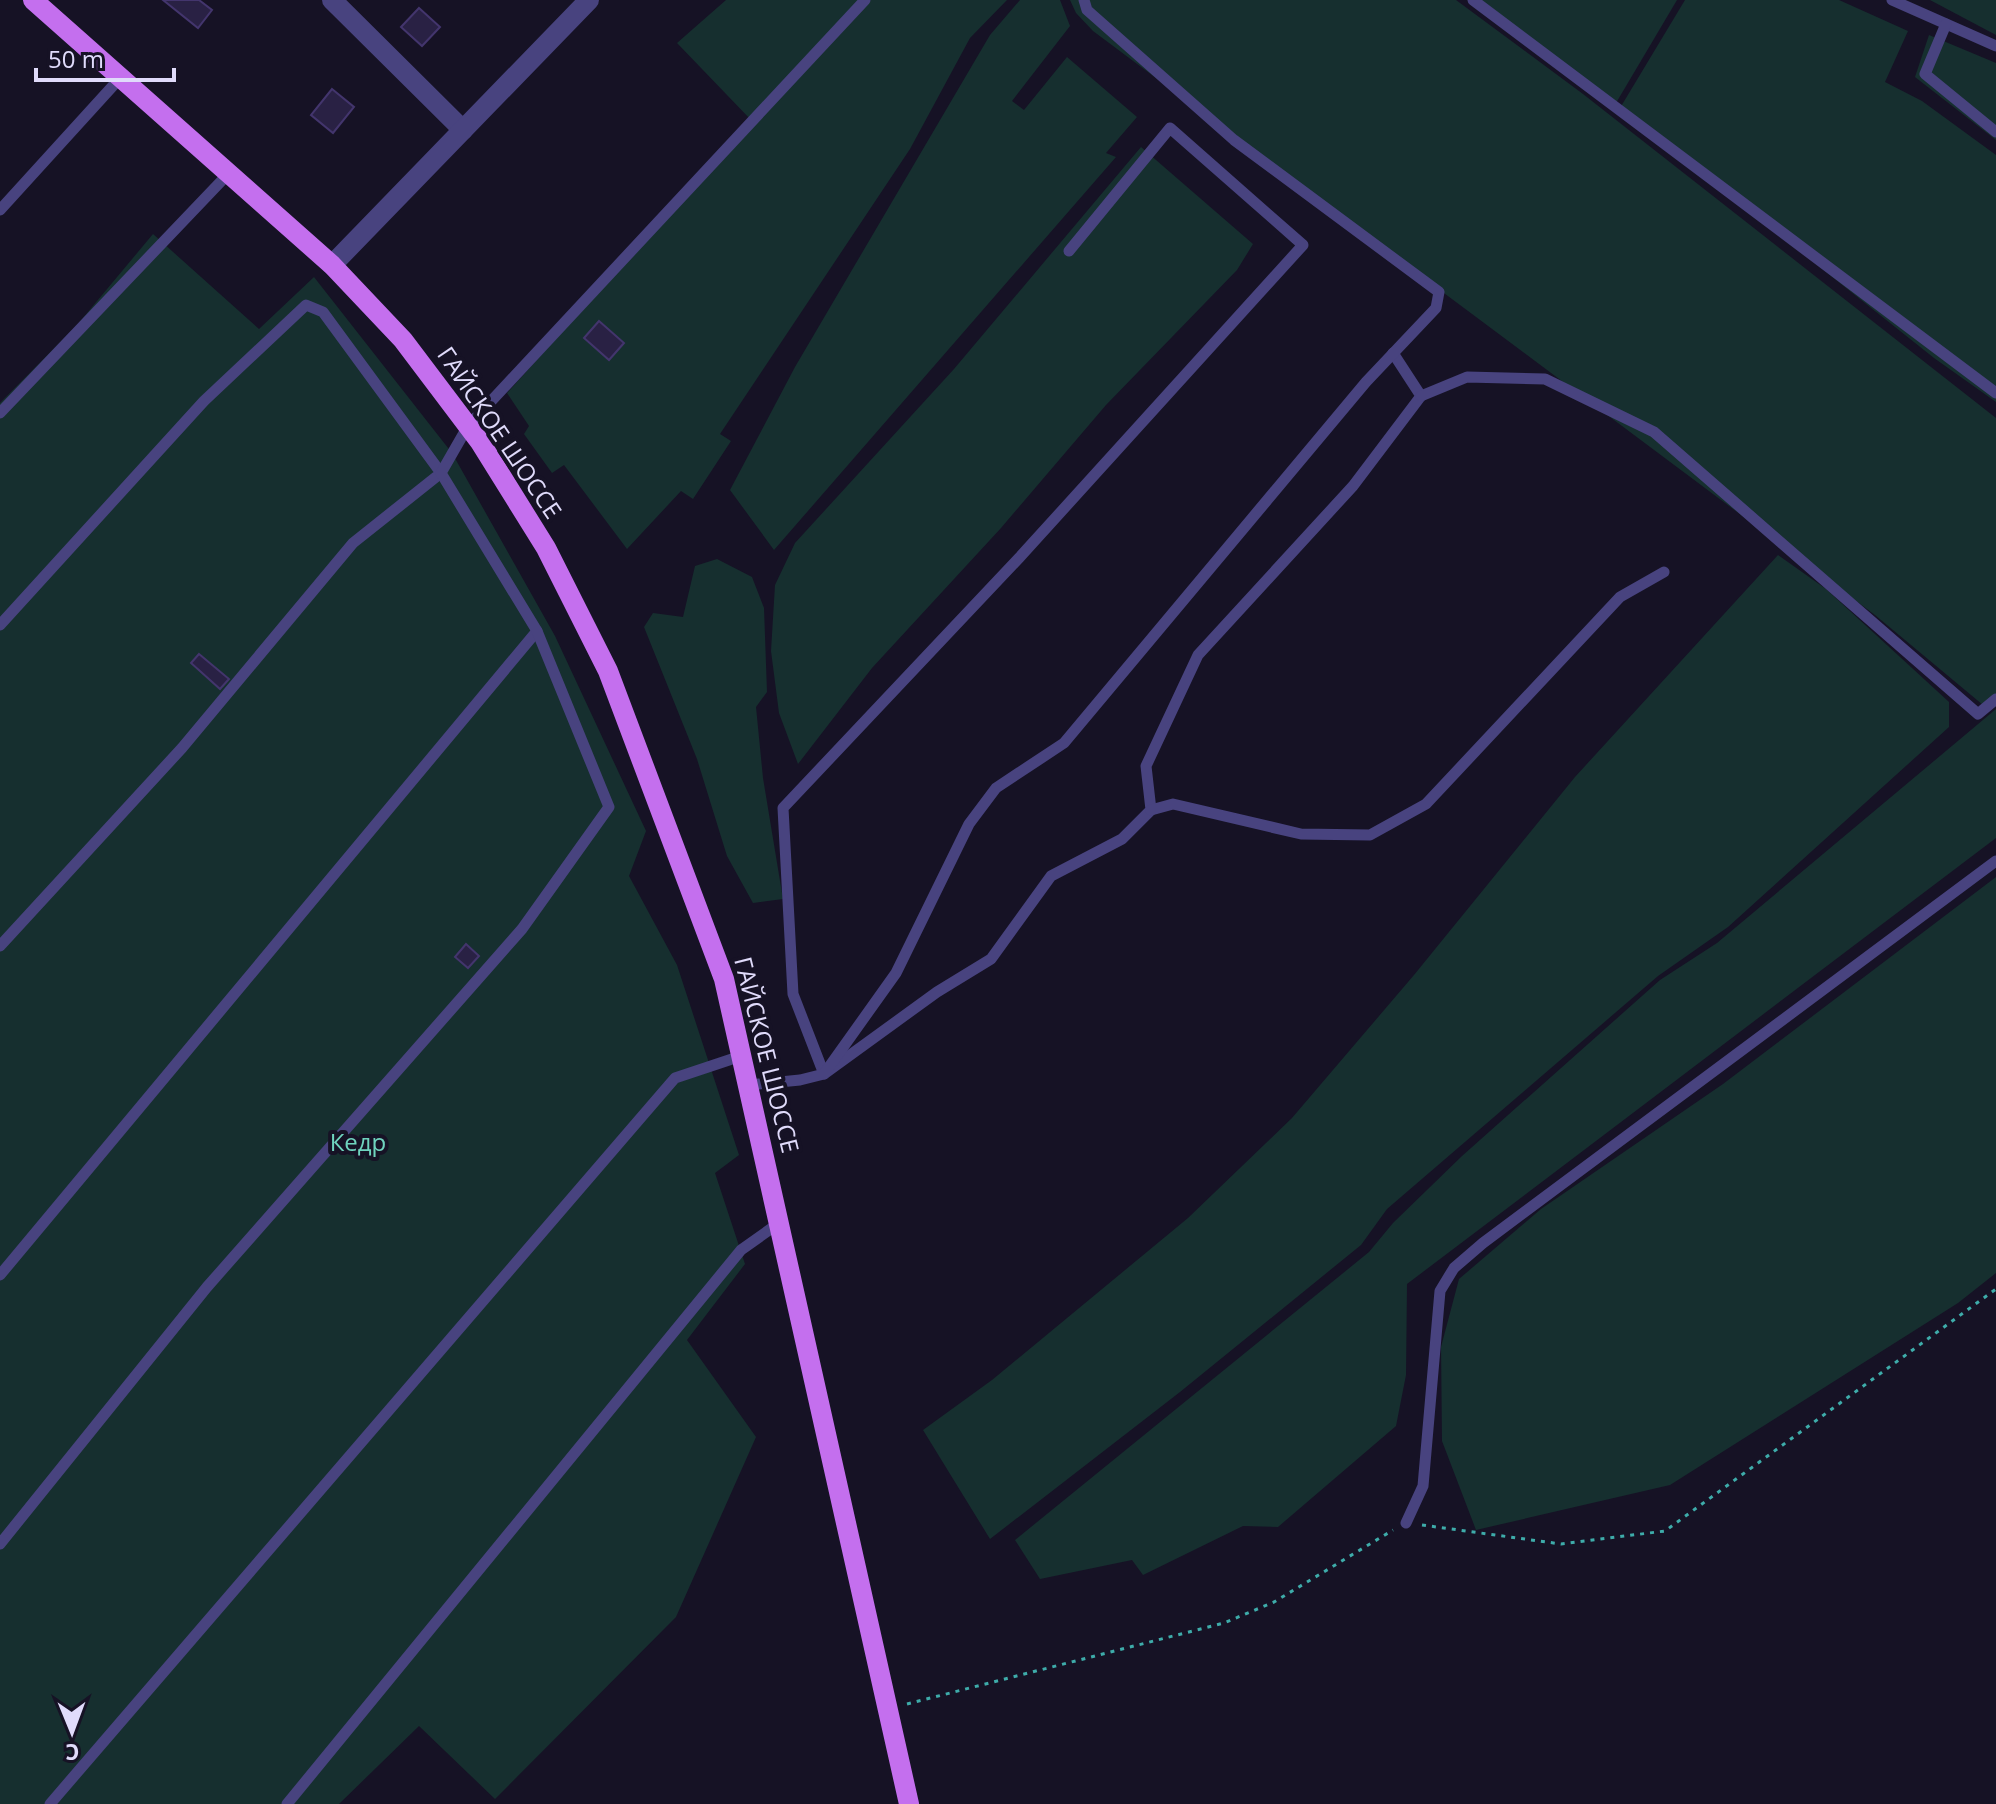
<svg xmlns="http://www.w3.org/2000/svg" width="1996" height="1804" viewBox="0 0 1996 1804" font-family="'Open Sans',sans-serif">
  <rect width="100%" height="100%" fill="#161225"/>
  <g fill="#162f2f">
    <path d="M726,0H1007L970,38L910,149L720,434L731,441L693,499L681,491L627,549L564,465L552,473L524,434L529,426L507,393L752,121L677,43Z"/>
    <path d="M1020,0H1060L1070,26L1012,101L1024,110L1067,57L1137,117L1106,153L1116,157L774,550L730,490L795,367L990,35Z"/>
    <path d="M1070,0H1456L1583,94L1996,418V695L1983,705L1875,615L1093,31L1076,13Z"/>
    <path d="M1481,0H1677L1616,103Z"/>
    <path d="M1685,0H1839L1908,31L1885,82L1922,101L1996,155V402L1934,358L1620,108Z"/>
    <path d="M1930,0H1996V35Z"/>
    <path d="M1929,35L1996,63V140L1915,77Z"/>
    <path d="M1141,147L1253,244L1237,270L1106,405L1001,528L872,668L798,764L779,713L771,651L775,585L795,543L954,369Z"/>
    <path d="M153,234L259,329L314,277L452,453L555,636L646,831L629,876L677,965L739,1155L715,1173L745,1264L687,1340L756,1437L676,1617L495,1799L419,1726L339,1804H0V403L77,325Z"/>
    <path d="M1778,555L1826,589L1949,702V727L1728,927L1658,976L1387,1209L1361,1245L1180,1392L990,1539L923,1430L992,1380L1188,1218L1292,1118L1414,975L1575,777Z"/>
    <path d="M717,559L752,577L764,608L767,692L756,707L763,778L783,899L753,903L727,856L697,759L644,627L653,613L683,617L695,566Z"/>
    <path d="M1996,709V838L1407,1284L1406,1375L1396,1426L1278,1527L1243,1526L1143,1575L1132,1560L1040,1579L1015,1540L1369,1252L1393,1223L1462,1156L1660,980L1717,943Z"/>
    <path d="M1996,877V1273L1958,1303L1670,1485L1476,1530L1442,1441L1441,1347L1459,1279L1541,1209L1723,1084Z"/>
  </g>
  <g fill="#292144" stroke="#43356d" stroke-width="2">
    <path d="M163,0H199L212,10L198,28Z"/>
    <path d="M419,8L440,27L422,46L401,27Z"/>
    <path d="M332,89L354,107L333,133L311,115Z"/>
    <path d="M599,321L624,343L609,360L584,338Z"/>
    <path d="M199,654L229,679L220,689L191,663Z"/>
    <path d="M466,944L479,956L468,968L455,957Z"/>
  </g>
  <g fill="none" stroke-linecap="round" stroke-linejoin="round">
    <g stroke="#3eacaa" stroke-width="3" stroke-dasharray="4 6" stroke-linecap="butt">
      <path d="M1422,1525L1561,1544L1665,1531L1996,1289"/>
      <path d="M907,1704L1224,1623L1274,1602L1393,1530"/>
    </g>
    <g stroke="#48437f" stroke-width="11">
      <path d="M1473,0L1996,393"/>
      <path d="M1892,0L1996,46"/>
      <path d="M1946,24L1925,74L1996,132"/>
      <path d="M0,210L121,77"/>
      <path d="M1069,251L1170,128L1303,245L1019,558L783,808L793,994L824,1074L937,992L991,959L1051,876L1122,839L1151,810L1146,766L1198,655L1353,486L1421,396L1393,353"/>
      <path d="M1421,396L1467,377L1545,379L1654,432L1978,714L1996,699"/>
      <path d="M0,413L229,173"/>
      <path d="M0,625L204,401L306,305L323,312L441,473L353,543L182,748L0,946"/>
      <path d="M1151,810L1173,804L1301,834L1370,835L1426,804L1620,597L1664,572"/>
      <path d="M748,1085L800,1080L824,1074L896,973L969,824L996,788L1064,743L1366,382L1436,308L1439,292L1234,140L1087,10L1084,0"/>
      <path d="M0,1275L537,631"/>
      <path d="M1406,1523L1423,1486L1440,1291L1454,1268L1483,1243L1996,861"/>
      <path d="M0,1544L207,1287L522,929L609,807L537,631L441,473L468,426L865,0"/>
      <path d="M50,1804L675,1078L741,1056"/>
      <path d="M287,1804L741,1250L779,1223"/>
    </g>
    <g stroke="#48437f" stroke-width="20">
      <path d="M332,0L463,130"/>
      <path d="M332,265L589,0"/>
    </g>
    <path stroke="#c46fee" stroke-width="20" d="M33,0L332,265L403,340L480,442L546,548L608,671L724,979L909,1804"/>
  </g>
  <g text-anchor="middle" stroke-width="8" stroke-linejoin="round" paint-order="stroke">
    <g font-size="24" fill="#e0dbfb" stroke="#161225">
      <text transform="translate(499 433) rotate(56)" y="8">ГАЙСКОЕ ШОССЕ</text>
      <text transform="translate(766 1055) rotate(76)" y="8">ГАЙСКОЕ ШОССЕ</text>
    </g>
    <g font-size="24" fill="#6fd3be" stroke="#161225">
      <text x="358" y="1151">Кедр</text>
    </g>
  </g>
  <g transform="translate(72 1732) rotate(179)" stroke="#161225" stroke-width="6" paint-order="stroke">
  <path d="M0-6L14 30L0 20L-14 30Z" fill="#e0dbfb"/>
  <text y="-12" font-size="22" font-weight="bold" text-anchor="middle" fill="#e0dbfb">С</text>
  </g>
  <path d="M36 68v12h138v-12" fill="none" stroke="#e0dbfb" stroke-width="4"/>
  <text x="48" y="68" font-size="24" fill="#e0dbfb" stroke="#161225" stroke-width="6" paint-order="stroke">50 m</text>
</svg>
